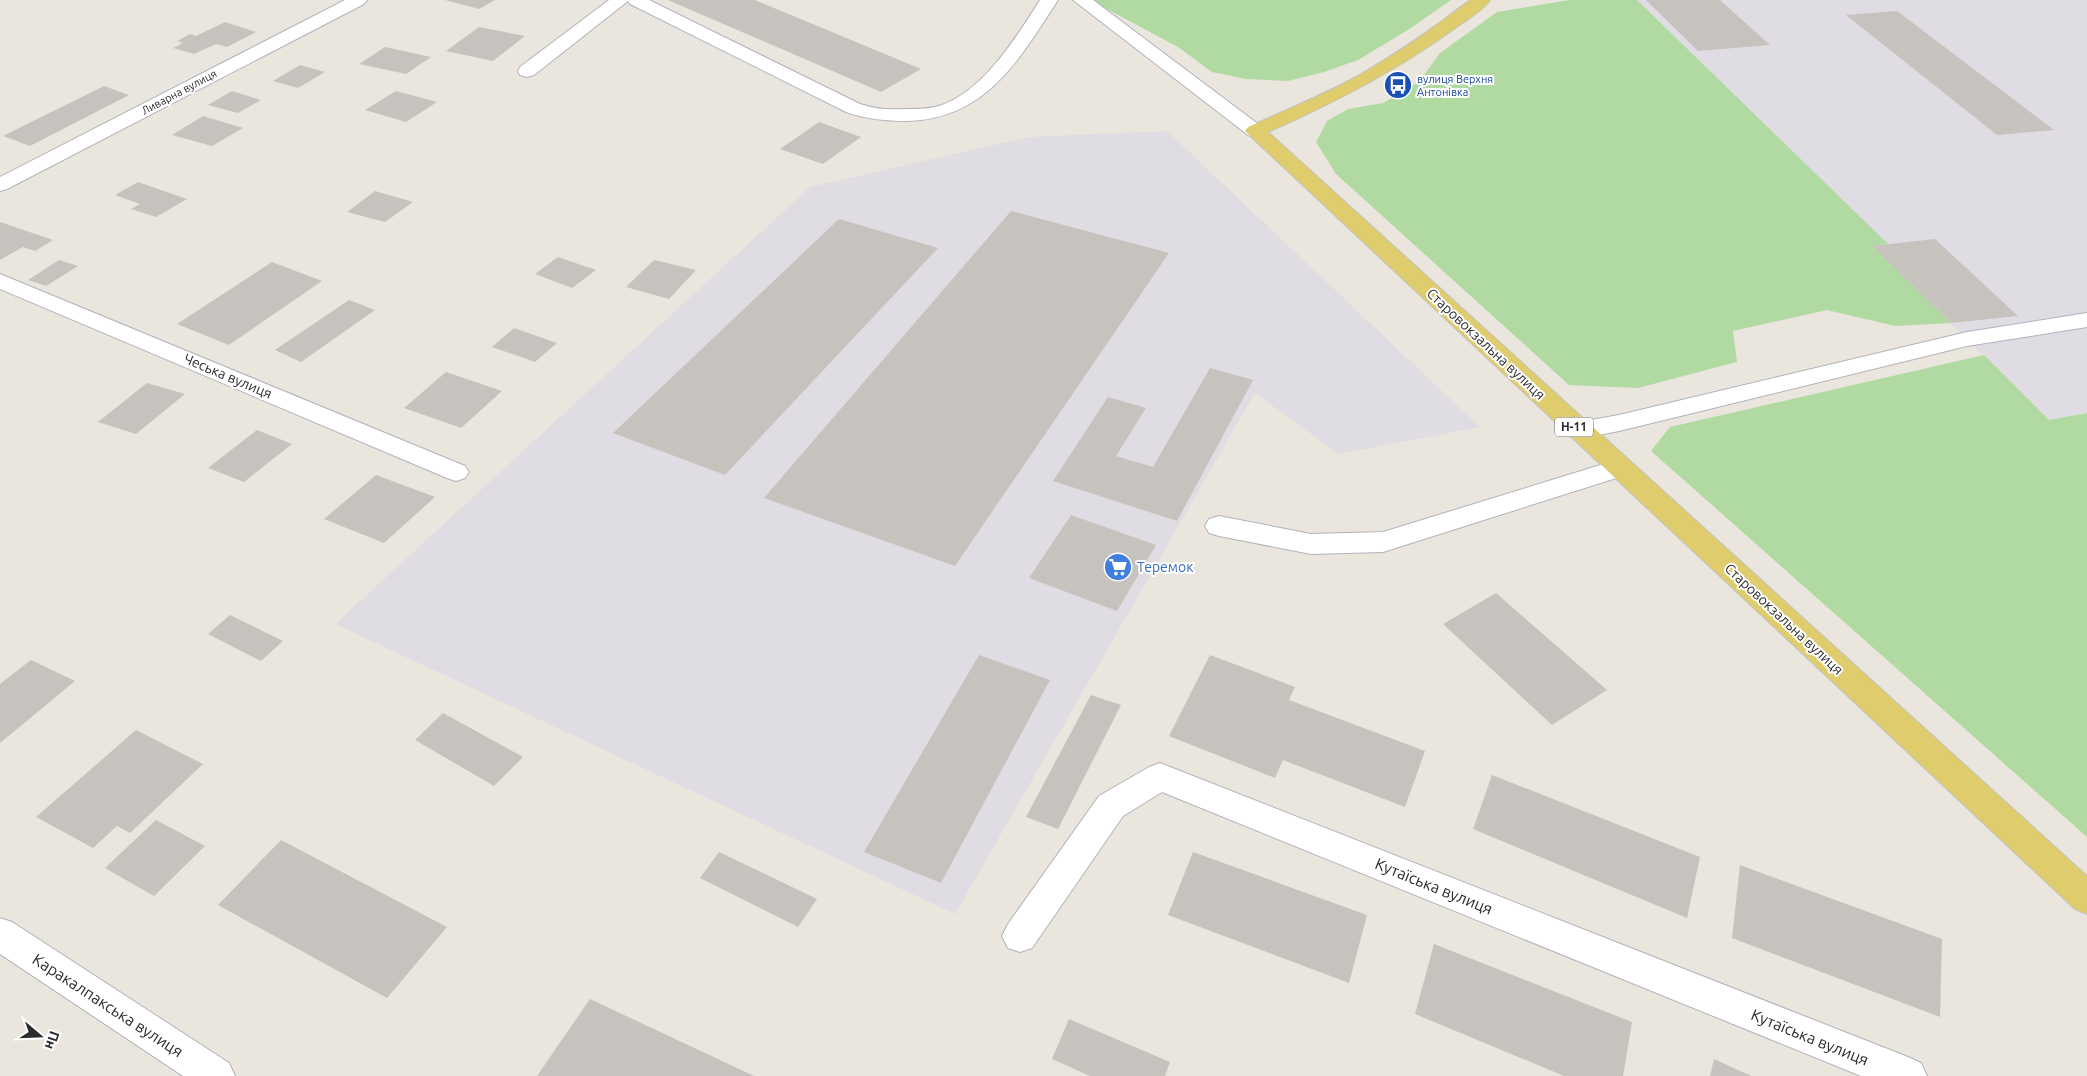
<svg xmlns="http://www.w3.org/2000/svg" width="2087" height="1076" viewBox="0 0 2087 1076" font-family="Ubuntu,sans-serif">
  <rect width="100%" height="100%" fill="#eae6dd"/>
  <g fill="#dfdde3">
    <path d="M1637,0H2087V413L2049,420L1872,246L1887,244Z"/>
    <path d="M1167,131L1480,427L1339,454L1255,393L955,914L335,624L810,187L1029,137Z"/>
  </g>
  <g fill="#b0daa1">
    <path d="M1090,0H1451L1411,28L1358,60L1324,72L1288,81L1246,79L1212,72L1178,47Z"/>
    <path d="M1570,0H1637L1888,244L1872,246L1951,323L1895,326L1827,310L1733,331L1737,362L1638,388L1569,385L1336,174L1316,142L1327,121L1348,109L1383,103L1419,82L1440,53L1497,12Z"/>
    <path d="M1984,355L2049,420L2087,413V837L1651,451L1670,427Z"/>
  </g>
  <g fill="#c6c2bd">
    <path d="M445,0H495L479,9Z"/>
    <path d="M668,0H755L921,69L881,92Z"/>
    <path d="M1646,0H1720L1770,45L1698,51Z"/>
    <path d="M1897,11L2054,130L1997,135L1846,15Z"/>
    <path d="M225,22L256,32L227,47L216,44L194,54L173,48L183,43L177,41L190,34L196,36Z"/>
    <path d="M479,27L525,36L493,61L446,51Z"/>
    <path d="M385,47L431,57L406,74L359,64Z"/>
    <path d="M300,65L325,72L298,88L273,81Z"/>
    <path d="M104,86L129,95L30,146L3,136Z"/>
    <path d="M232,91L261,100L238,113L208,105Z"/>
    <path d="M396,91L437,102L406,122L365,110Z"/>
    <path d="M203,116L243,128L212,146L172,135Z"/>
    <path d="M819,122L861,137L823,164L780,149Z"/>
    <path d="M138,182L187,199L156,217L131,209L140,204L115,195Z"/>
    <path d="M375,191L413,202L385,222L347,212Z"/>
    <path d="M1011,211L1169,253L955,566L764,498Z"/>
    <path d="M839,219L938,248L725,475L613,433Z"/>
    <path d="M0,222L53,240L35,251L23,247L0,260Z"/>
    <path d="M1935,239L2018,316L1951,323L1872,246Z"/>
    <path d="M558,257L596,270L572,288L535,274Z"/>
    <path d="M59,260L78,266L46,286L28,280Z"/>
    <path d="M654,260L696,270L669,299L626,287Z"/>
    <path d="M272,262L322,281L229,345L177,324Z"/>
    <path d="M349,300L375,310L301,362L275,350Z"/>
    <path d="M514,328L557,343L535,362L492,347Z"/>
    <path d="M1210,368L1253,380L1177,521L1053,481L1108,397L1146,408L1116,456L1153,467Z"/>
    <path d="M446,372L502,391L461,428L404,408Z"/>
    <path d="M147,383L185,394L136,434L98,422Z"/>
    <path d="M257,430L292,444L244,482L208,468Z"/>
    <path d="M376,475L435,497L384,543L324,519Z"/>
    <path d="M1071,515L1156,545L1117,611L1029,578Z"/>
    <path d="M1496,593L1607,690L1552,725L1443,624Z"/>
    <path d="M230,615L283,641L261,661L208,634Z"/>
    <path d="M979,655L1050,680L941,883L864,852Z"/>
    <path d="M1210,655L1295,687L1289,700L1425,751L1405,807L1283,760L1275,778L1169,736Z"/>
    <path d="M31,660L75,681L0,743V684Z"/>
    <path d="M1091,695L1121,705L1058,829L1026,817Z"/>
    <path d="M443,713L523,757L494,786L415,740Z"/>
    <path d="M136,730L203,764L130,833L117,826L93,848L36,817Z"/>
    <path d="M1492,775L1700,857L1687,918L1473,829Z"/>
    <path d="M156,820L205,846L154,896L105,868Z"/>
    <path d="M281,840L447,927L387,998L218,905Z"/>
    <path d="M719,852L817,899L798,927L700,878Z"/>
    <path d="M1193,852L1367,915L1349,983L1168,915Z"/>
    <path d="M1740,865L1942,939L1940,1017L1732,938Z"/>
    <path d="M1434,944L1632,1022L1623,1076H1564L1415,1014Z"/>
    <path d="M590,999L754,1076H537Z"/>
    <path d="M1069,1019L1170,1062L1165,1076H1090L1052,1059Z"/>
    <path d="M1714,1059L1751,1076H1710Z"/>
  </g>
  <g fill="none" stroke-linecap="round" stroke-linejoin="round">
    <defs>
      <g id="minor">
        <path d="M345,0H367L364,4L7,189L0,191V177Z"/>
        <path d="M609,0H649L860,104C875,109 889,110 905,109C915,109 926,109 935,107C981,96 1017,36 1040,0H1058C1019,60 986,119 907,121C886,121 866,119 846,112L630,4L628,1L534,75L527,77L520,75L518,71L520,67Z"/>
        <path d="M1073,0H1093L1262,127L1265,131L1262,135L1255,137L1248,135Z"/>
        <path d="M0,274L465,466L469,472L465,478L456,481L447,478L0,289Z"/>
        <path d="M2087,313V327L1967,346L1619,431L1578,439L1569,436L1565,430L1569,424L1619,415L1967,332Z"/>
        <path d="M1620,459L1629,462L1633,468L1629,474L1383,552L1311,554L1219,536L1209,533L1205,526L1209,519L1219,516L1311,534L1383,532Z"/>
        <path d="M1160,763L1908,1057L1921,1063L1927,1076H1861L1162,792L1123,816L1032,948L1020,952L1008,948L1002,936L1008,924L1099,796L1149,767Z"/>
        <path d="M0,918L12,922L229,1063L235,1076H183L0,954Z"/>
      </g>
      <path id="major" d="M1470,0H1490C1482,12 1465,20 1454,29C1396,71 1334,103 1268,132L2087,876V914L2075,909L1245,131L1248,127C1284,111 1321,96 1356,77C1396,54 1434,28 1470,0Z"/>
    </defs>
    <use href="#minor" stroke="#b1b2bc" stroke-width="2"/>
    <use href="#major" stroke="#c3c3c3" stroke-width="2"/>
    <use href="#minor" fill="#fff" fill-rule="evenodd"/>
    <use href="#major" fill="#dfcd6d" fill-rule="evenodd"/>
  </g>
  <defs>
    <symbol id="bus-disc" viewBox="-11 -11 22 22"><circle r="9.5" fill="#1a4fb4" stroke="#fff"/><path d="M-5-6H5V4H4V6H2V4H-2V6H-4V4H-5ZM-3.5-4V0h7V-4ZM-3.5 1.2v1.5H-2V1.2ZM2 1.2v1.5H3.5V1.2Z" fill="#fff"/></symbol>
    <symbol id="supermarket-disc" viewBox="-11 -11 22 22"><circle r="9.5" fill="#3f7fe0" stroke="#fff"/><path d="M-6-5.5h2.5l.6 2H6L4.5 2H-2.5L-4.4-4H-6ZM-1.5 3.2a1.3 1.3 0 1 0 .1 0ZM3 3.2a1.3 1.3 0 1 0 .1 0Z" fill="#fff"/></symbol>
  </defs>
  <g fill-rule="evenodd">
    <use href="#bus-disc" x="1382" y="69" width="32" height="32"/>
    <use href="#supermarket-disc" x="1102" y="551" width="32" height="32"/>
  </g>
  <g text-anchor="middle" stroke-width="4" stroke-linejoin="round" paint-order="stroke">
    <g font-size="11" fill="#164399" stroke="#fff" text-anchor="start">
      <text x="1417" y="83">вулиця Верхня<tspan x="1417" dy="13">Антонівка</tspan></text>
    </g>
    <g font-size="11" fill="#2a2a2a" stroke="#fff">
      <text transform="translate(179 92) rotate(-28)" y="4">Ливарна вулиця</text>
    </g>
    <rect fill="#fff" stroke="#6a6a6a" stroke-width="1" x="1555" y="417.5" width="38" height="19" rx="4"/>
    <g font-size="12" font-weight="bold" fill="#2a2a2a">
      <text x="1574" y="431">Н-11</text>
    </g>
    <g font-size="14" fill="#2a2a2a" stroke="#fff">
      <text transform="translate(1486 344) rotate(43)" y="5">Старовокзальна вулиця</text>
      <text transform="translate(228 376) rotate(23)" y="5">Чеська вулиця</text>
      <text transform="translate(1784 619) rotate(43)" y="5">Старовокзальна вулиця</text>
    </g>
    <g font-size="14" fill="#366cbe" stroke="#fff" text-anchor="start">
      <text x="1137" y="572">Теремок</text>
    </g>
    <g font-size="16" fill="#2a2a2a" stroke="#fff">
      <text transform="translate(1434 886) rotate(22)" y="6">Кутаїська вулиця</text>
      <text transform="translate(108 1005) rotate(33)" y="6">Каракалпакська вулиця</text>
      <text transform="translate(1810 1037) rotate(22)" y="6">Кутаїська вулиця</text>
    </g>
  </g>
  <g transform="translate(40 1036) rotate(109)" stroke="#ffffff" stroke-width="4" paint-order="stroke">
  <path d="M0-4L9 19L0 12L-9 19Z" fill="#2a2a2a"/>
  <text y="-8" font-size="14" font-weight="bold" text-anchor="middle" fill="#2a2a2a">Пн</text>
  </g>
</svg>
